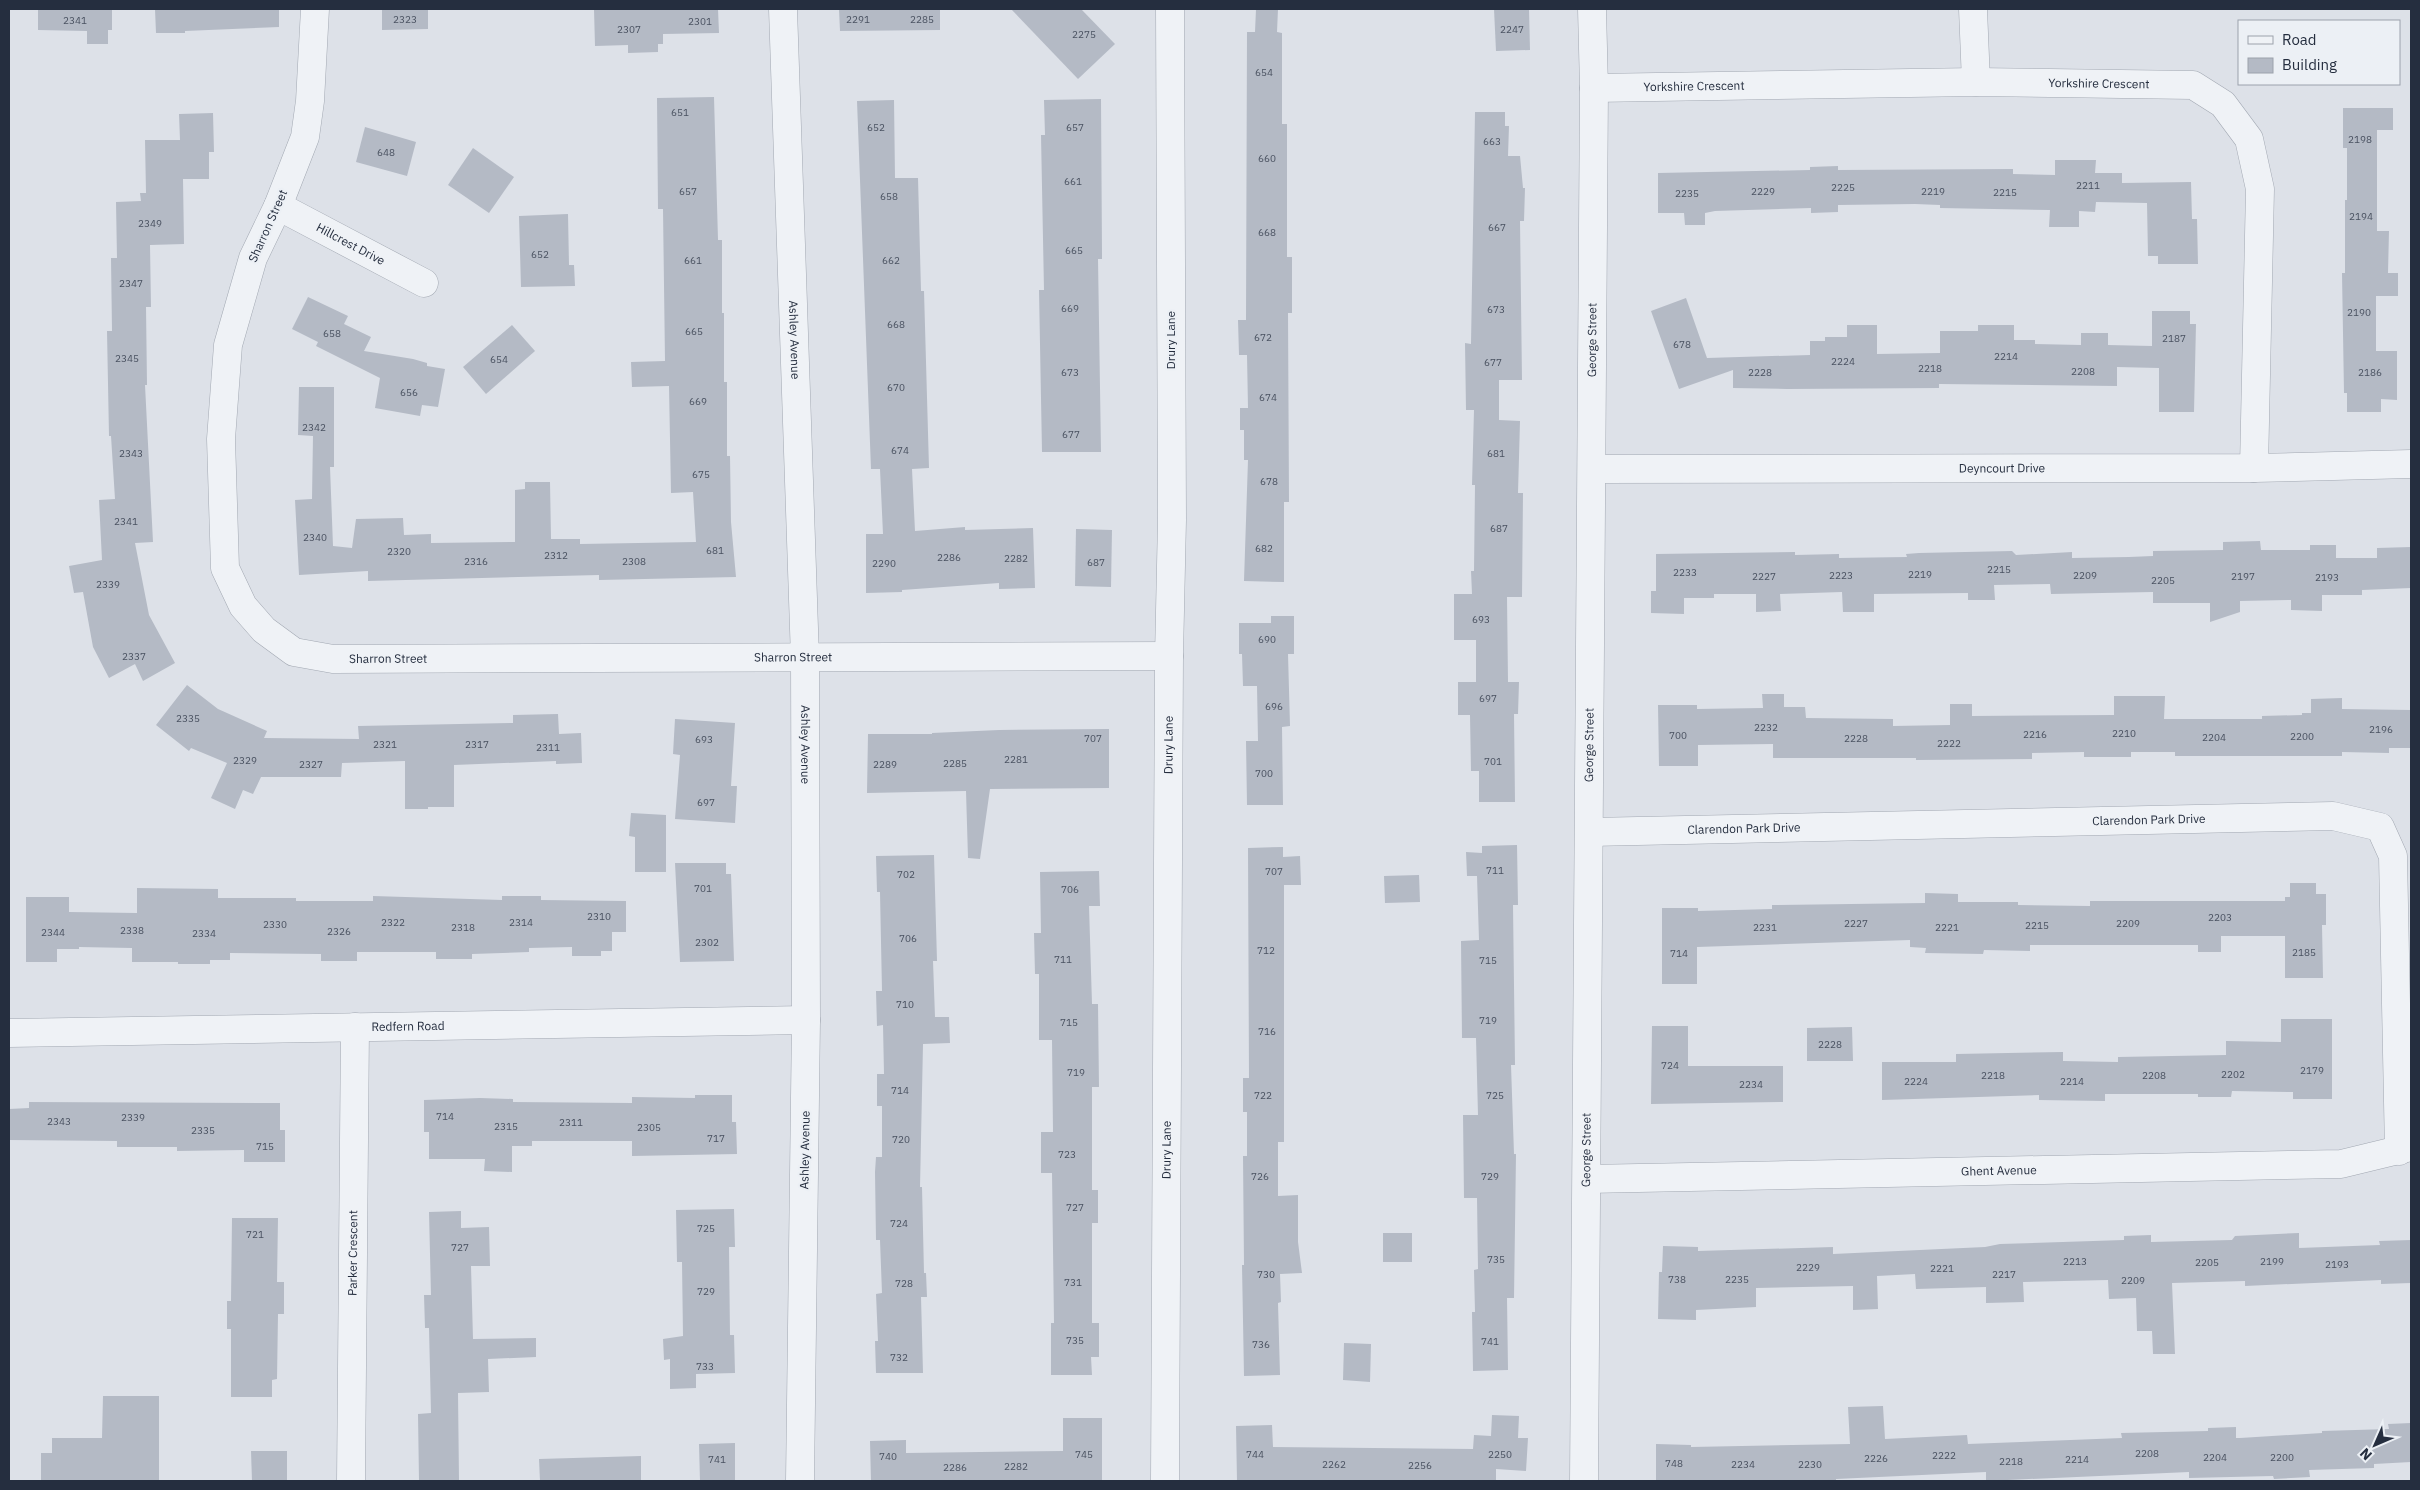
<svg xmlns="http://www.w3.org/2000/svg" width="2420" height="1490" viewBox="0 0 2420 1490" font-family="'IBM Plex Sans',sans-serif">
  <rect width="100%" height="100%" fill="#dde1e8"/>
  <g fill="#b4bac5">
    <path d="M38,9H112V30H108V44H87V31L38,30Z"/>
    <path d="M155,9H279V27L185,31V33H156Z"/>
    <path d="M382,9H428V29L382,30Z"/>
    <path d="M594,9H718L719,33L663,34V44H658V52L628,53V45L595,46Z"/>
    <path d="M839,9H940V30L840,31Z"/>
    <path d="M1011,9H1081L1115,44L1078,79Z"/>
    <path d="M1256,9H1278L1277,32L1282,33V124H1287V257H1292V313H1288L1289,502H1284V582L1244,581L1248,460H1244V430H1240V408H1248L1247,355H1239L1238,320H1246L1247,32H1255Z"/>
    <path d="M1494,9H1529L1530,50L1496,51Z"/>
    <path d="M714,97L718,240H722V313H724V382H727V456H730L731,522L736,577L599,580V575L368,581V571L299,575L295,500L312,499L313,436L298,435L299,387H334V467H330L333,546L352,548L356,519L403,518L404,535L431,534V543L515,542V490L525,489V482H550L551,539H580V544L696,542L693,492L671,493L669,386L632,387L631,362L665,361L663,209H658L657,98Z"/>
    <path d="M1101,99L1102,255V259H1098L1101,452H1042L1039,290H1044L1041,135H1045L1044,100Z"/>
    <path d="M894,100L895,178H918L921,291H924L929,468L912,469L915,531L965,527V530L1033,528L1035,588L999,589V583L902,590V592L866,593V534H883L880,469H871L857,101Z"/>
    <path d="M2343,108H2393V130H2377V231H2389L2388,273H2398V296H2376V351H2397V400L2381,399V412H2347V393H2344L2342,273H2345V200H2347V148H2343Z"/>
    <path d="M1475,112H1505V126H1509L1508,156H1520L1523,188H1525L1524,221H1520L1522,380H1499V420L1520,421L1518,493H1523L1522,597H1507L1508,682H1519L1518,714H1514L1515,802H1479V771H1471L1470,715H1458V682H1476V640H1454V594H1472L1471,571H1474L1475,485H1472L1474,410H1466L1465,343L1471,344Z"/>
    <path d="M213,113L214,152H209V179H183L184,244L150,245L151,307H146L147,385H145L153,542L135,543L149,615L175,663L143,681L135,664L109,678L93,647L83,592L74,593L69,566L102,560L99,500L115,499L111,436H109L107,331H112L111,258H117L116,202L141,201L140,193H146L145,140H180L179,114Z"/>
    <path d="M365,127L416,142L407,176L356,162Z"/>
    <path d="M473,148L514,177L489,213L448,185Z"/>
    <path d="M2055,160H2096L2095,173H2122V183L2191,182L2192,219H2197L2198,264H2158V256H2148L2147,203L2096,202L2095,212L2079,211V227H2049L2050,210L1940,208V205L1915,204L1838,205V212L1811,213V208L1715,211L1705,213V225H1685L1684,213H1658V173L1810,170V167L1838,166V170L2013,169V174L2055,175Z"/>
    <path d="M568,214L569,265H574L575,286L521,287L519,216Z"/>
    <path d="M308,297L348,316L344,324L371,337L364,351L413,359L427,363V366L445,369L438,407L422,405L420,416L375,408L380,378L316,346L318,342L292,329Z"/>
    <path d="M1686,298L1707,358L1810,355V341H1825V337H1847V325H1877V354L1940,353V331H1978V325H2014V340H2035V344L2081,345V333H2108V345L2152,346V311H2190V324H2196L2194,412H2159V368L2117,367V386L1939,384V388L1787,389L1733,388V370L1679,389L1651,311Z"/>
    <path d="M512,325L535,351L486,394L463,367Z"/>
    <path d="M1076,529L1112,530L1111,587L1075,586Z"/>
    <path d="M2260,541L2261,550H2310V545H2336V558H2377V548L2411,547V588L2362,590V595H2322V611L2291,610V600L2240,601V612L2210,622V603H2153V592L2051,594L2050,584L1994,585L1995,600H1968V593L1874,594V612H1843L1842,592L1780,594L1781,611L1756,612V594H1714V598H1684V614L1651,613V591H1656V554L1795,552V555L1839,554V558L1907,557L1906,554L1919,553L2012,551L2016,555L2072,552V558L2129,557L2153,556V551L2223,550V542Z"/>
    <path d="M1271,616H1294V654H1288L1290,726L1282,727L1283,805H1247L1246,741H1258L1257,686H1243L1242,654H1239V623H1271Z"/>
    <path d="M187,685L218,709L267,731L264,738L359,739L358,726L513,723V715L558,714L559,734L581,733L582,763L556,764V761L454,765V807H428V809H405V761L342,763L341,777H261L253,794L243,790L235,809L211,798L227,763L191,748L189,751L156,725Z"/>
    <path d="M1762,694H1784V707H1805L1806,718L1893,719V726L1950,725V704H1972V716L2114,715V696H2165L2164,719H2262V716L2302,715V713H2311V699L2342,698V709L2411,710V748H2389V753L2342,752V756H2175V752H2131V757H2084V752L2032,753V759L1916,760V758H1773V744L1698,745V766H1659L1658,705H1697V709L1763,708Z"/>
    <path d="M675,719L735,723L731,786H737L735,823L675,819L680,755L673,754Z"/>
    <path d="M1109,729V788L990,789L980,859L968,858L966,791L867,793L868,734H932V733L999,730Z"/>
    <path d="M631,813L666,815V872H635V837L629,836Z"/>
    <path d="M1517,845L1518,905H1513L1515,1065H1511L1514,1154H1516L1514,1298H1507L1508,1370L1473,1371L1472,1312H1475L1474,1270L1478,1269L1477,1198H1464L1463,1115H1478L1476,1038H1462L1461,941L1479,940L1477,876H1467L1466,852L1482,853V846Z"/>
    <path d="M1283,847V857L1300,856L1301,885H1284V1142H1278V1196L1298,1195V1242L1302,1273L1280,1274L1281,1302L1278,1303L1280,1375L1244,1376L1242,1265H1244L1243,1156H1247V1112H1243V1078H1249L1248,848Z"/>
    <path d="M934,855L937,961H933L935,1017H949L950,1043L923,1044L920,1187H922L924,1273H926L927,1297H921L923,1373H876L875,1341H878L876,1294L882,1293L880,1240H876L875,1172L876,1157H882V1106H877V1074H884L883,1025L877,1026L876,991H882L880,892H877L876,856Z"/>
    <path d="M675,863H726V874H731L734,961L680,962Z"/>
    <path d="M1099,871L1100,906H1089L1092,1004H1098L1099,1087H1092V1190H1098V1223H1092V1323H1099V1357H1091L1092,1375H1051V1323H1054L1052,1173H1041V1132H1053L1052,1040H1039V974H1035L1034,933H1041L1040,872Z"/>
    <path d="M1419,875L1420,902L1385,903L1384,876Z"/>
    <path d="M2290,883H2316V894H2326V925H2322L2323,978H2285V936H2221V952H2198V945H2030V951L1984,950L1983,954L1925,953L1926,948L1910,947V940L1697,947V984H1662V908H1698V911L1772,909V905L1925,903V893L1958,894V902H2018V905L2090,906V901H2285V897H2290Z"/>
    <path d="M137,888L218,889V898H296V901H373V896L502,900V896H541V900L626,901V932H612V951H601V956H572V947L529,948V952L472,954V959H436V952H357V961H321V954L230,953V960H210V964H178V962H132V948L79,947V949H57V962H26V897H69V912L137,913Z"/>
    <path d="M2281,1019H2332V1099H2293V1092L2232,1091L2231,1097H2198V1094H2105V1101L2039,1100V1095L1882,1100V1062H1956V1054L2063,1052V1061L2118,1062V1057L2226,1055V1041L2281,1042Z"/>
    <path d="M1652,1026H1688V1066H1783V1102L1651,1104Z"/>
    <path d="M1852,1027L1853,1061H1807V1028Z"/>
    <path d="M695,1095H732V1122H736L737,1154L632,1156V1141H532V1146H512V1172L484,1171L485,1159H429V1132H424V1100L480,1098L513,1099V1102L632,1103V1097L695,1098Z"/>
    <path d="M29,1102L280,1103V1130H285V1162H244V1150L177,1151V1147H117V1141L9,1140V1109L29,1108Z"/>
    <path d="M734,1209L735,1247H729L730,1335H734L735,1373L696,1374V1388L670,1389V1359L664,1360L663,1339L683,1336L682,1262H677L676,1210Z"/>
    <path d="M461,1211V1228L489,1227L490,1266H471L473,1339L536,1338V1357L488,1359L489,1392L458,1393L459,1481H419L418,1414L431,1413L429,1328H425L424,1295H431L429,1212Z"/>
    <path d="M232,1218H278L277,1282H284V1314H278L277,1379L272,1380V1397H231V1329H227V1301H231Z"/>
    <rect x="1383" y="1233" width="29" height="29"/>
    <path d="M2299,1233V1248L2380,1245L2379,1241L2411,1240V1283L2381,1284V1280L2245,1286V1281L2172,1283L2175,1354H2153L2152,1331H2137L2136,1298L2109,1299L2108,1280L2023,1282L2024,1302L1986,1303V1287L1916,1289L1915,1274L1877,1276L1878,1309L1853,1310V1286L1756,1288V1307L1696,1310V1320L1658,1319L1659,1272H1662L1663,1246L1698,1247V1251L1833,1247V1254L1985,1247L2000,1244L2124,1240V1236L2151,1235V1242L2232,1240L2235,1236Z"/>
    <path d="M1344,1343L1371,1344L1370,1382L1343,1380Z"/>
    <path d="M103,1396H159V1481H41V1453H52V1438H102Z"/>
    <path d="M1883,1406L1885,1439L1967,1435L1968,1444L2122,1438L2121,1433L2208,1431V1428L2236,1427V1438H2240L2322,1433V1431L2389,1429L2388,1424L2411,1423V1462L2374,1464V1468L2309,1470L2310,1477L2274,1479L2273,1476L2189,1478V1472L1986,1481V1472L1836,1479V1481H1656V1444L1691,1445V1447L1850,1444L1848,1407Z"/>
    <path d="M1492,1415L1519,1416L1518,1438H1528L1526,1471L1496,1469V1481H1237L1236,1426L1272,1425L1273,1447L1473,1449L1474,1435L1491,1436Z"/>
    <path d="M1063,1418H1102V1481H871L870,1441L906,1440V1453L1063,1451Z"/>
    <path d="M735,1443V1481H700L699,1444Z"/>
    <path d="M251,1451H287V1481H252Z"/>
    <path d="M641,1456V1481H540L539,1459Z"/>
  </g>
  <g fill="none" stroke-linecap="round" stroke-linejoin="round">
    <defs>
      <g id="minor">
        <path id="s1" d="M315,9L310,101L305,137L278,206L253,258L228,345L221,439L225,568L243,606L264,630L294,652L333,659L1169,656"/>
        <path id="s2" d="M783,9L805,658L806,1020L800,1481"/>
        <path d="M1973,9L1976,82"/>
        <path id="s3" d="M1594,88L1976,82L2193,85L2223,104L2249,139L2260,189L2254,468"/>
        <path id="s4" d="M278,206L424,283"/>
        <path id="s5" d="M1592,469L2254,468L2411,464"/>
        <path id="s6" d="M1590,832L2333,816L2380,827L2393,856L2399,1151"/>
        <path id="s7" d="M9,1033L806,1020"/>
        <path id="s8" d="M1587,1179L2341,1164L2411,1147"/>
        <path id="s9" d="M351,1481L355,1027"/>
        <path id="s10" d="M1165,1481L1169,656L1172,520L1170,9"/>
        <path id="s11" d="M1584,1481L1594,88L1592,9"/>
      </g>
    </defs>
    <use href="#minor" stroke="#a2a8b2" stroke-width="29"/>
    <use href="#minor" stroke="#eff2f6" stroke-width="28"/>
  </g>
  <g text-anchor="middle" stroke-width="4.5" stroke-linejoin="round" paint-order="stroke">
    <g font-size="10" fill="#495160">
      <text x="405" y="23">2323</text>
      <text x="858" y="23">2291</text>
      <text x="922" y="23">2285</text>
      <text x="75" y="24">2341</text>
      <text x="700" y="25">2301</text>
      <text x="629" y="33">2307</text>
      <text x="1512" y="33">2247</text>
      <text x="1084" y="38">2275</text>
      <text x="1264" y="76">654</text>
      <text x="680" y="116">651</text>
      <text x="876" y="131">652</text>
      <text x="1075" y="131">657</text>
      <text x="2360" y="143">2198</text>
      <text x="1492" y="145">663</text>
      <text x="386" y="156">648</text>
      <text x="1267" y="162">660</text>
      <text x="1073" y="185">661</text>
      <text x="2088" y="189">2211</text>
      <text x="1843" y="191">2225</text>
      <text x="688" y="195">657</text>
      <text x="1763" y="195">2229</text>
      <text x="1933" y="195">2219</text>
      <text x="2005" y="196">2215</text>
      <text x="1687" y="197">2235</text>
      <text x="889" y="200">658</text>
      <text x="2361" y="220">2194</text>
      <text x="150" y="227">2349</text>
      <text x="1497" y="231">667</text>
      <text x="1267" y="236">668</text>
      <text x="1074" y="254">665</text>
      <text x="540" y="258">652</text>
      <text x="693" y="264">661</text>
      <text x="891" y="264">662</text>
      <text x="131" y="287">2347</text>
      <text x="1070" y="312">669</text>
      <text x="1496" y="313">673</text>
      <text x="2359" y="316">2190</text>
      <text x="896" y="328">668</text>
      <text x="694" y="335">665</text>
      <text x="332" y="337">658</text>
      <text x="1263" y="341">672</text>
      <text x="2174" y="342">2187</text>
      <text x="1682" y="348">678</text>
      <text x="2006" y="360">2214</text>
      <text x="127" y="362">2345</text>
      <text x="499" y="363">654</text>
      <text x="1843" y="365">2224</text>
      <text x="1493" y="366">677</text>
      <text x="1930" y="372">2218</text>
      <text x="2083" y="375">2208</text>
      <text x="1070" y="376">673</text>
      <text x="1760" y="376">2228</text>
      <text x="2370" y="376">2186</text>
      <text x="896" y="391">670</text>
      <text x="409" y="396">656</text>
      <text x="1268" y="401">674</text>
      <text x="698" y="405">669</text>
      <text x="314" y="431">2342</text>
      <text x="1071" y="438">677</text>
      <text x="900" y="454">674</text>
      <text x="131" y="457">2343</text>
      <text x="1496" y="457">681</text>
      <text x="701" y="478">675</text>
      <text x="1269" y="485">678</text>
      <text x="126" y="525">2341</text>
      <text x="1499" y="532">687</text>
      <text x="315" y="541">2340</text>
      <text x="1264" y="552">682</text>
      <text x="715" y="554">681</text>
      <text x="399" y="555">2320</text>
      <text x="556" y="559">2312</text>
      <text x="949" y="561">2286</text>
      <text x="1016" y="562">2282</text>
      <text x="476" y="565">2316</text>
      <text x="634" y="565">2308</text>
      <text x="1096" y="566">687</text>
      <text x="884" y="567">2290</text>
      <text x="1999" y="573">2215</text>
      <text x="1685" y="576">2233</text>
      <text x="1920" y="578">2219</text>
      <text x="1841" y="579">2223</text>
      <text x="2085" y="579">2209</text>
      <text x="1764" y="580">2227</text>
      <text x="2243" y="580">2197</text>
      <text x="2327" y="581">2193</text>
      <text x="2163" y="584">2205</text>
      <text x="108" y="588">2339</text>
      <text x="1481" y="623">693</text>
      <text x="1267" y="643">690</text>
      <text x="134" y="660">2337</text>
      <text x="1488" y="702">697</text>
      <text x="1274" y="710">696</text>
      <text x="188" y="722">2335</text>
      <text x="1766" y="731">2232</text>
      <text x="2381" y="733">2196</text>
      <text x="2124" y="737">2210</text>
      <text x="2035" y="738">2216</text>
      <text x="1678" y="739">700</text>
      <text x="2302" y="740">2200</text>
      <text x="2214" y="741">2204</text>
      <text x="1093" y="742">707</text>
      <text x="1856" y="742">2228</text>
      <text x="704" y="743">693</text>
      <text x="1949" y="747">2222</text>
      <text x="385" y="748">2321</text>
      <text x="477" y="748">2317</text>
      <text x="548" y="751">2311</text>
      <text x="1016" y="763">2281</text>
      <text x="245" y="764">2329</text>
      <text x="1493" y="765">701</text>
      <text x="955" y="767">2285</text>
      <text x="311" y="768">2327</text>
      <text x="885" y="768">2289</text>
      <text x="1264" y="777">700</text>
      <text x="706" y="806">697</text>
      <text x="1495" y="874">711</text>
      <text x="1274" y="875">707</text>
      <text x="906" y="878">702</text>
      <text x="703" y="892">701</text>
      <text x="1070" y="893">706</text>
      <text x="599" y="920">2310</text>
      <text x="2220" y="921">2203</text>
      <text x="393" y="926">2322</text>
      <text x="521" y="926">2314</text>
      <text x="1856" y="927">2227</text>
      <text x="2128" y="927">2209</text>
      <text x="275" y="928">2330</text>
      <text x="2037" y="929">2215</text>
      <text x="463" y="931">2318</text>
      <text x="1765" y="931">2231</text>
      <text x="1947" y="931">2221</text>
      <text x="132" y="934">2338</text>
      <text x="339" y="935">2326</text>
      <text x="53" y="936">2344</text>
      <text x="204" y="937">2334</text>
      <text x="908" y="942">706</text>
      <text x="707" y="946">2302</text>
      <text x="1266" y="954">712</text>
      <text x="2304" y="956">2185</text>
      <text x="1679" y="957">714</text>
      <text x="1063" y="963">711</text>
      <text x="1488" y="964">715</text>
      <text x="905" y="1008">710</text>
      <text x="1488" y="1024">719</text>
      <text x="1069" y="1026">715</text>
      <text x="1267" y="1035">716</text>
      <text x="1830" y="1048">2228</text>
      <text x="1670" y="1069">724</text>
      <text x="2312" y="1074">2179</text>
      <text x="1076" y="1076">719</text>
      <text x="2233" y="1078">2202</text>
      <text x="1993" y="1079">2218</text>
      <text x="2154" y="1079">2208</text>
      <text x="1916" y="1085">2224</text>
      <text x="2072" y="1085">2214</text>
      <text x="1751" y="1088">2234</text>
      <text x="900" y="1094">714</text>
      <text x="1263" y="1099">722</text>
      <text x="1495" y="1099">725</text>
      <text x="445" y="1120">714</text>
      <text x="133" y="1121">2339</text>
      <text x="59" y="1125">2343</text>
      <text x="571" y="1126">2311</text>
      <text x="506" y="1130">2315</text>
      <text x="649" y="1131">2305</text>
      <text x="203" y="1134">2335</text>
      <text x="716" y="1142">717</text>
      <text x="901" y="1143">720</text>
      <text x="265" y="1150">715</text>
      <text x="1067" y="1158">723</text>
      <text x="1260" y="1180">726</text>
      <text x="1490" y="1180">729</text>
      <text x="1075" y="1211">727</text>
      <text x="899" y="1227">724</text>
      <text x="706" y="1232">725</text>
      <text x="255" y="1238">721</text>
      <text x="460" y="1251">727</text>
      <text x="1496" y="1263">735</text>
      <text x="2075" y="1265">2213</text>
      <text x="2272" y="1265">2199</text>
      <text x="2207" y="1266">2205</text>
      <text x="2337" y="1268">2193</text>
      <text x="1808" y="1271">2229</text>
      <text x="1942" y="1272">2221</text>
      <text x="1266" y="1278">730</text>
      <text x="2004" y="1278">2217</text>
      <text x="1677" y="1283">738</text>
      <text x="1737" y="1283">2235</text>
      <text x="2133" y="1284">2209</text>
      <text x="1073" y="1286">731</text>
      <text x="904" y="1287">728</text>
      <text x="706" y="1295">729</text>
      <text x="1075" y="1344">735</text>
      <text x="1490" y="1345">741</text>
      <text x="1261" y="1348">736</text>
      <text x="899" y="1361">732</text>
      <text x="705" y="1370">733</text>
      <text x="2147" y="1457">2208</text>
      <text x="1084" y="1458">745</text>
      <text x="1255" y="1458">744</text>
      <text x="1500" y="1458">2250</text>
      <text x="1944" y="1459">2222</text>
      <text x="888" y="1460">740</text>
      <text x="2215" y="1461">2204</text>
      <text x="2282" y="1461">2200</text>
      <text x="1876" y="1462">2226</text>
      <text x="717" y="1463">741</text>
      <text x="2077" y="1463">2214</text>
      <text x="2011" y="1465">2218</text>
      <text x="1674" y="1467">748</text>
      <text x="1334" y="1468">2262</text>
      <text x="1743" y="1468">2234</text>
      <text x="1810" y="1468">2230</text>
      <text x="1420" y="1469">2256</text>
      <text x="1016" y="1470">2282</text>
      <text x="955" y="1471">2286</text>
    </g>
    <g font-size="12" fill="#252e3f" stroke="#ecf0f5">
      <text dy="4" stroke="none"><textPath href="#s3" startOffset="505">Yorkshire Crescent</textPath></text>
      <text dy="4" stroke="none"><textPath href="#s3" startOffset="100">Yorkshire Crescent</textPath></text>
      <text transform="translate(268 226) rotate(-66)" y="4">Sharron Street</text>
      <text dy="4" stroke="none"><textPath href="#s4" startOffset="82">Hillcrest Drive</textPath></text>
      <text dy="4" stroke="none"><textPath href="#s2" startOffset="331">Ashley Avenue</textPath></text>
      <text transform="translate(1171 340) rotate(-90)" y="4">Drury Lane</text>
      <text dy="4" stroke="none"><textPath href="#s11" startOffset="1141">George Street</textPath></text>
      <text dy="4" stroke="none"><textPath href="#s5" startOffset="410">Deyncourt Drive</textPath></text>
      <text dy="4" stroke="none"><textPath href="#s1" startOffset="1185">Sharron Street</textPath></text>
      <text dy="4" stroke="none"><textPath href="#s1" startOffset="780">Sharron Street</textPath></text>
      <text dy="4" stroke="none"><textPath href="#s2" startOffset="736">Ashley Avenue</textPath></text>
      <text dy="4" stroke="none"><textPath href="#s10" startOffset="736">Drury Lane</textPath></text>
      <text dy="4" stroke="none"><textPath href="#s11" startOffset="736">George Street</textPath></text>
      <text dy="4" stroke="none"><textPath href="#s6" startOffset="559">Clarendon Park Drive</textPath></text>
      <text dy="4" stroke="none"><textPath href="#s6" startOffset="154">Clarendon Park Drive</textPath></text>
      <text dy="4" stroke="none"><textPath href="#s7" startOffset="399">Redfern Road</textPath></text>
      <text transform="translate(805 1150) rotate(-89)" y="4">Ashley Avenue</text>
      <text dy="4" stroke="none"><textPath href="#s10" startOffset="331">Drury Lane</textPath></text>
      <text dy="4" stroke="none"><textPath href="#s11" startOffset="331">George Street</textPath></text>
      <text dy="4" stroke="none"><textPath href="#s8" startOffset="412">Ghent Avenue</textPath></text>
      <text dy="4" stroke="none"><textPath href="#s9" startOffset="228">Parker Crescent</textPath></text>
    </g>
  </g>
  <rect width="2420" height="1490" fill="none" stroke="#252e3f" stroke-width="20"/>
  <rect x="2238" y="20" width="162" height="65" fill="#ecf0f5" stroke="#9ca2ac"/>
  <rect x="2248" y="36" width="25" height="8" fill="#eff2f6" stroke="#9ca2ac"/>
  <text x="2282" y="45" font-size="15" fill="#252e3f">Road</text>
  <rect x="2248" y="58" width="25" height="15" fill="#b4bac5" stroke="#9ca2ac"/>
  <text x="2282" y="70" font-size="15" fill="#252e3f">Building</text>
  <g transform="translate(2375 1445) rotate(225)" stroke="#ecf0f5" stroke-width="4" paint-order="stroke">
  <path d="M0-4L9 19L0 12L-9 19Z" fill="#252e3f"/>
  <text y="-8" font-size="14" font-weight="bold" text-anchor="middle" fill="#252e3f">N</text>
  </g>
</svg>
